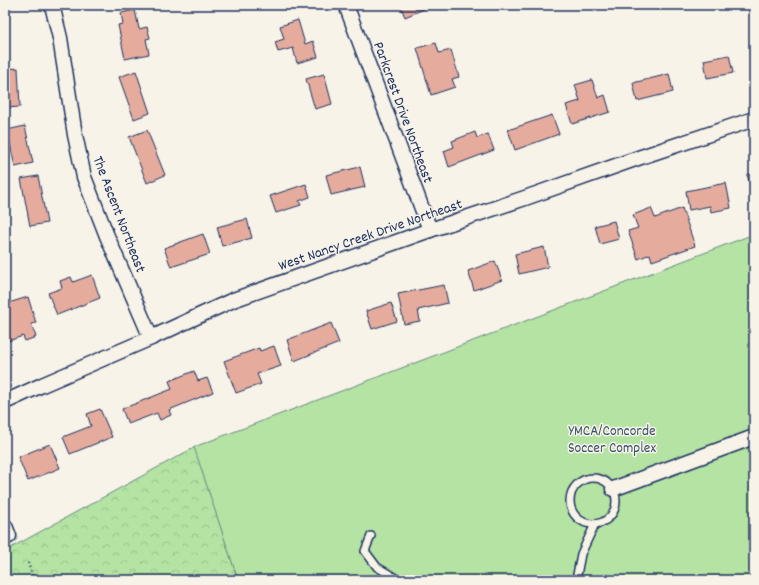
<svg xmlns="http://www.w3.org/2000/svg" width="759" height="585" viewBox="0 0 759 585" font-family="Dekko,sans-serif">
  <defs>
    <pattern id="forest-crowns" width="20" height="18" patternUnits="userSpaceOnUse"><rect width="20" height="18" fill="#b4e3a3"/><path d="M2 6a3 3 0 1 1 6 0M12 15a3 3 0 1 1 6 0" fill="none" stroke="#9ac38f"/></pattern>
  </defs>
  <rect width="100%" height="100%" fill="#f7f3e8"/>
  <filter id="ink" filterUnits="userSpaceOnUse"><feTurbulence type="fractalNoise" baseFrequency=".025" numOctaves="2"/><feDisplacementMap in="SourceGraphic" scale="8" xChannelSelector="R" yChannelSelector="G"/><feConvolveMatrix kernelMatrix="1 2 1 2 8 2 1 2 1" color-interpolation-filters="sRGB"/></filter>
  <g filter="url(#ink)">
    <path fill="url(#forest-crowns)" stroke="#688980" d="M195,447L238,580H5V551Z"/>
    <path fill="#b4e3a3" stroke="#688980" d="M754,234V578L748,580H238L194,447Z"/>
    <g fill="#e5ac9e" stroke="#1b2f5e">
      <path d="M400,5H422L424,9L405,17Z"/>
      <path d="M135,10L139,29L147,27L150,38L146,39L149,54L125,59L118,25L123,24L121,13Z"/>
      <path d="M298,20L305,44L313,41L318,57L297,63L293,48L278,52L275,42L284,39L280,26Z"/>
      <path d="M436,43L439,53L451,50L459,77L452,79L455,87L431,95L417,48Z"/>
      <path d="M729,55L733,73L707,78L704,60Z"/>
      <path d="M18,68L20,107L5,108V69Z"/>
      <path d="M136,71L150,113L134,119L119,77Z"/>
      <path d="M324,74L332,104L315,109L306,79Z"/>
      <path d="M669,74L673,92L637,101L633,83Z"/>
      <path d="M592,80L598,98L605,95L610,112L572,124L566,105L580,101L575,85Z"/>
      <path d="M552,115L559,134L515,150L508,130Z"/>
      <path d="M25,126L33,163L15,167L7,130Z"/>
      <path d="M147,130L165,175L147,183L129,137Z"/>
      <path d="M475,132L477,138L488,134L494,150L449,167L444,151L454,147L452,141Z"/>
      <path d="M360,167L365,187L331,195L326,175Z"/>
      <path d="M754,172V195L747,175Z"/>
      <path d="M38,176L47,223L30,226L21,179Z"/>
      <path d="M726,183L731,208L711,212L710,206L689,210L686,191Z"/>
      <path d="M306,184L310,197L299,201L301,205L276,213L270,196Z"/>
      <path d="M651,208L655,218L682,208L695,246L652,261L650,254L638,259L628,231L638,228L633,215Z"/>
      <path d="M247,219L252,238L222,246L217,227Z"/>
      <path d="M614,221L619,239L600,244L595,226Z"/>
      <path d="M203,234L210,254L171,267L164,248Z"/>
      <path d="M544,247L548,267L519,274L515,254Z"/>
      <path d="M495,261L502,280L474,290L468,271Z"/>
      <path d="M92,275L100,298L57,315L48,293L62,288L60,281L71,277L73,282Z"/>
      <path d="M444,285L448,303L418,310L420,321L404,324L398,294Z"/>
      <path d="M28,297L36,323L31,324L36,337L25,341L23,336L5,342V304Z"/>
      <path d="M391,303L397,321L372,329L366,311Z"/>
      <path d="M331,323L339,343L294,361L287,340Z"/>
      <path d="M274,346L281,366L257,374L261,384L236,393L224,361L259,348L260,351Z"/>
      <path d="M194,371L198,381L207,378L213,392L169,410L171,415L160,420L157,413L128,424L122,409L172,389L169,381Z"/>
      <path d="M100,409L112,437L70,454L63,437L91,426L87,414Z"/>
      <path d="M50,444L60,468L28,481L18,457Z"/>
    </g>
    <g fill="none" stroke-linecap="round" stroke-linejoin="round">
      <defs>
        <g id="service">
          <circle cx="593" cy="501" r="23"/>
          <path d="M371,536L365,551L377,567L394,577"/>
          <path d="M576,580L581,554L595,524"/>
        </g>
        <g id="minor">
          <path d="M52,5L60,38L75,135L84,177L107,236L151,338"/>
          <path d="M346,5L430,230"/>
          <path d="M5,402L42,385L151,338L233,300L430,230L525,198L641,157L754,119"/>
          <path d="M613,489L754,437"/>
          <path d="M5,526L9,536"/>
        </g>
      </defs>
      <use href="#service" stroke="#1b2f5e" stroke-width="10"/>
      <use href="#minor" stroke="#1b2f5e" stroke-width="17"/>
      <path stroke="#1b2f5e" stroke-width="2.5" stroke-dasharray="1 3" stroke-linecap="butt" d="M28,563L34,580"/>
      <use href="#service" stroke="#f7f3e8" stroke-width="7"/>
      <use href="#minor" stroke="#f7f3e8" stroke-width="14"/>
    </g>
  </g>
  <g text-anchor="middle" stroke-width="3" stroke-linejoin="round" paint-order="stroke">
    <g font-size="15" fill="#1b2f5e" stroke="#f7f3e8">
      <text transform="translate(404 112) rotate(70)" y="5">Parkcrest Drive Northeast</text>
      <text transform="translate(120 214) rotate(69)" y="5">The Ascent Northeast</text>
      <text transform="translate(370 234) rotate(-19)" y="5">West Nancy Creek Drive Northeast</text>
    </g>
    <g font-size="15" fill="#3a536c" stroke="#f7f3e8">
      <text x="612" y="435">YMCA/Concorde<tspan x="612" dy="17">Soccer Complex</tspan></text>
    </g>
  </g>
  <rect width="759" height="585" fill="none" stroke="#f7f3e8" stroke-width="20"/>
  <rect x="10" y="10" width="739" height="565" fill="none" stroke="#1b2f5e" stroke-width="1.5" filter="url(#ink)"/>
</svg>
